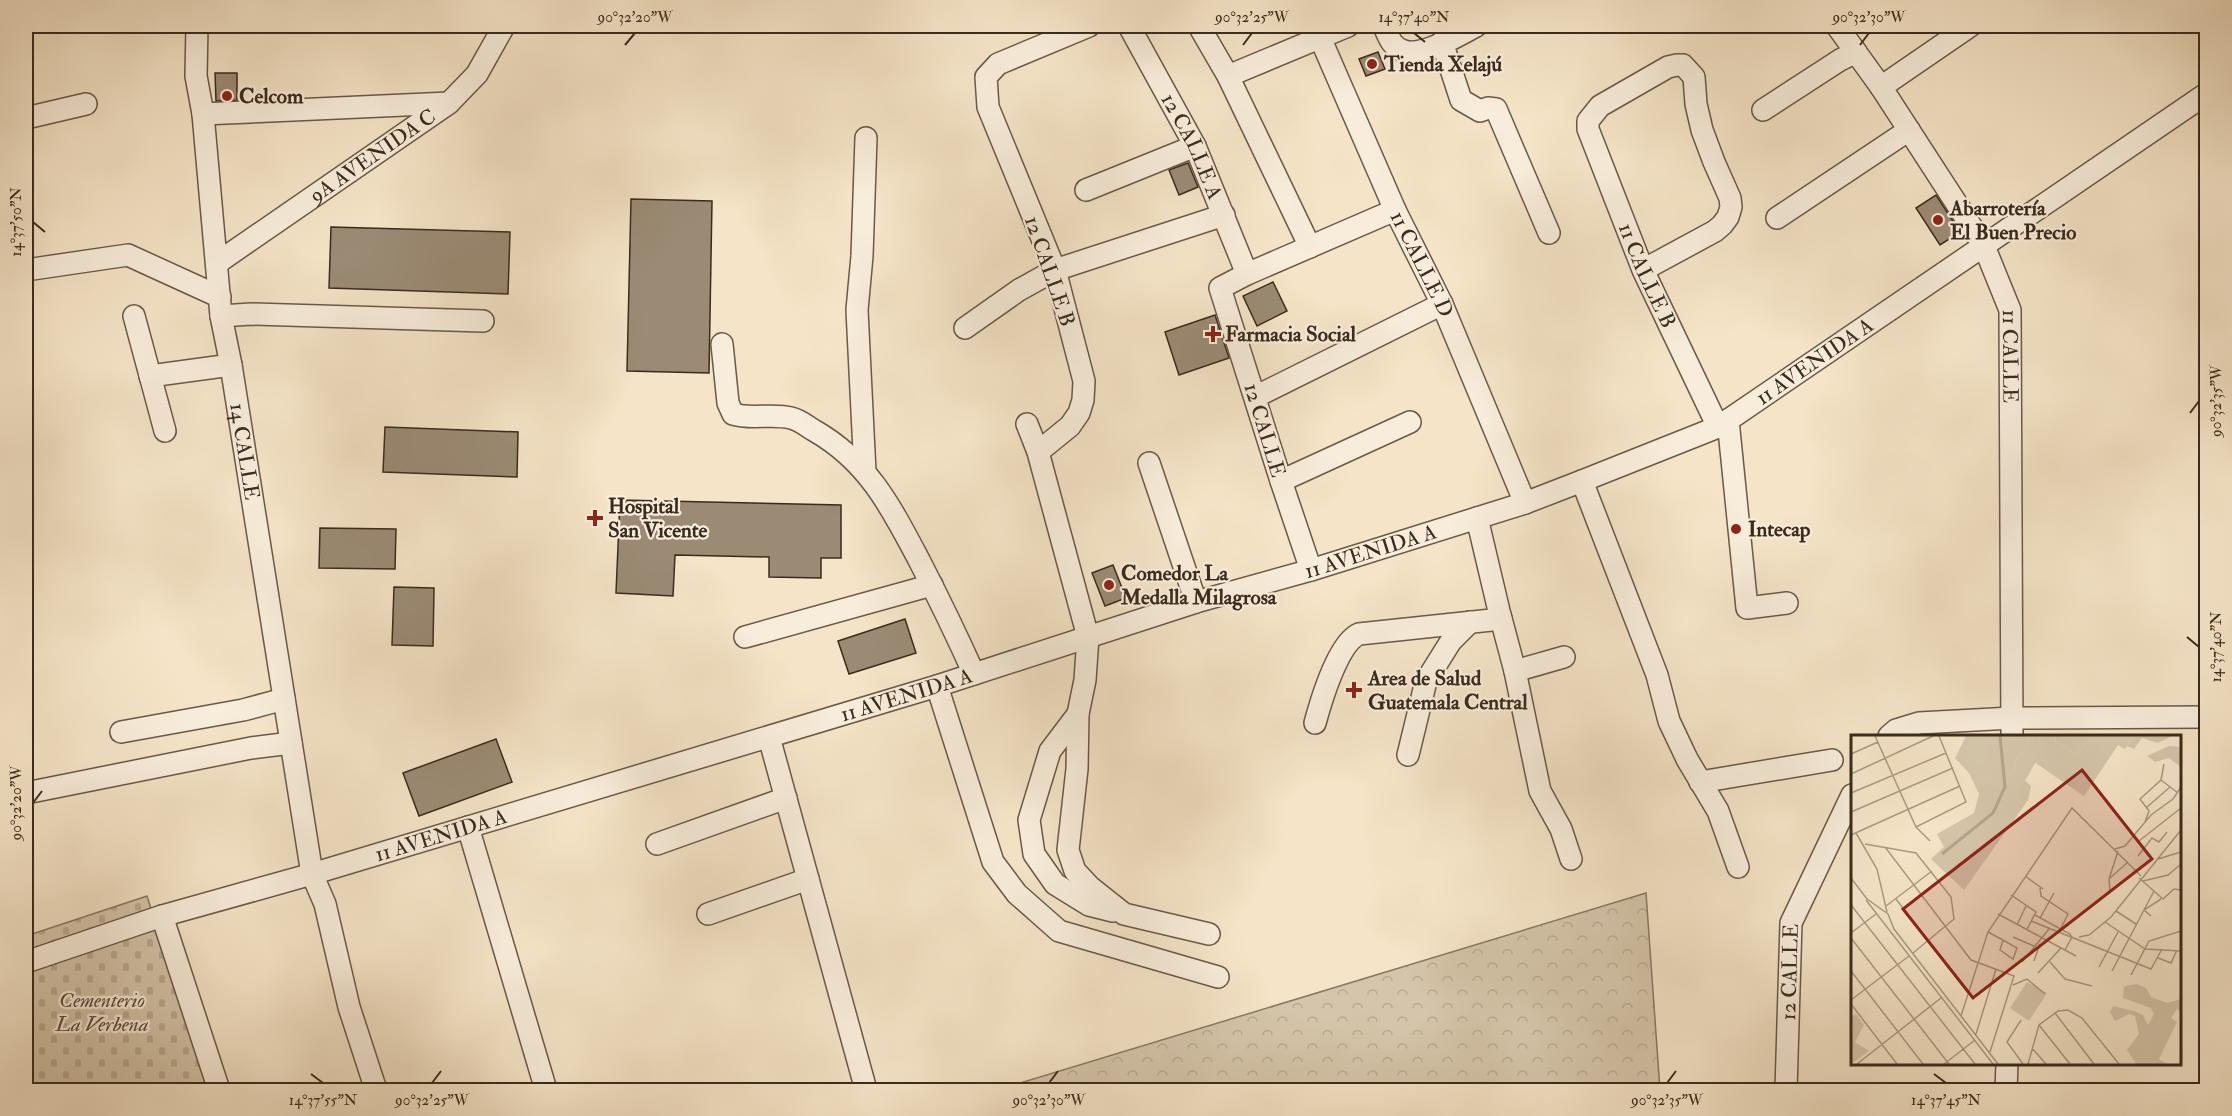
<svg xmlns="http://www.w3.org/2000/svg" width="2232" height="1116" viewBox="0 0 2232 1116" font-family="'IM FELL Double Pica',serif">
  <defs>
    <pattern id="forest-crowns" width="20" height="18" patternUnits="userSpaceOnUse" patternTransform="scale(1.5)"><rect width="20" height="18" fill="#d5c5aa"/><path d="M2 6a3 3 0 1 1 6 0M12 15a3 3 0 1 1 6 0" fill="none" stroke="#b8a992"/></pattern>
    <pattern id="cemetery-stones" width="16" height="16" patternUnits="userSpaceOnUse" patternTransform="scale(1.5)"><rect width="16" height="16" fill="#d5c5aa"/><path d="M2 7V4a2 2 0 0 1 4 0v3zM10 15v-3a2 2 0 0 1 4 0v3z" fill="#b8a992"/></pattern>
  </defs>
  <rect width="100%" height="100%" fill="#f5e4c7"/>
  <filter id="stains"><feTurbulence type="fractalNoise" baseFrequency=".00333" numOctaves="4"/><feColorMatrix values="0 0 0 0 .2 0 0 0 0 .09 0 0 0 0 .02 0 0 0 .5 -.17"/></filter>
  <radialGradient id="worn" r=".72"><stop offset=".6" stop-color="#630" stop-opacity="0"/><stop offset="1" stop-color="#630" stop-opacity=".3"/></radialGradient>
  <path fill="url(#forest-crowns)" stroke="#887864" stroke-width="1.5" d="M1646,893L1660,1090H997Z"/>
  <path fill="url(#cemetery-stones)" stroke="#887864" stroke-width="1.5" d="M147,896L208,1090H26V936Z"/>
  <g fill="#9b8b75" stroke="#3a2b1d" stroke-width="1.5">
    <path d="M1378,52L1385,69L1366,76L1359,59Z"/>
    <path d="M215,73H237V100L216,101Z"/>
    <path d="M1188,163L1198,187L1179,195L1169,170Z"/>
    <path d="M1936,195L1960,232L1940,245L1916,208Z"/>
    <path d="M631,199L712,201L709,373L627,371Z"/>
    <path d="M331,227L510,232L508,294L329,288Z"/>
    <path d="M1273,282L1287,311L1257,326L1243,296Z"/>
    <path d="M1215,315L1229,358L1179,375L1165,332Z"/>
    <path d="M385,427L518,432L517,477L383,472Z"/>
    <path d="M620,500L841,505V558H821V578L769,577V557L675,555L673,596L616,593Z"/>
    <path d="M320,528L396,529L395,569L319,568Z"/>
    <path d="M1113,565L1126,598L1105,606L1092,573Z"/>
    <path d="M394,587L434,588L433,646L392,645Z"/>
    <path d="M905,619L916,653L849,674L838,641Z"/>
    <path d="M496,739L512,782L419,816L403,773Z"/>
  </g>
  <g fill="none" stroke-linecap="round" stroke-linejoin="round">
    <defs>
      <g id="minor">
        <path id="s1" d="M197,26L196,76L203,114L221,316L231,365L312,874L325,904L349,1007L376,1090"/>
        <path id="s2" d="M1129,26L1195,146L1247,274"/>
        <path d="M1199,26L1228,76L1310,247"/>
        <path id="s3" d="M1315,26L1395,210L1442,304L1525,503"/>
        <path d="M1384,26C1388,36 1392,48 1404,51C1422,57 1460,35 1476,26"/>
        <path id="s4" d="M1837,26L1881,87L1984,246L2010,310L2012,736"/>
        <path d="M1442,42L1461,100L1480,111L1488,108L1496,109L1549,233"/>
        <path d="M1228,76L1348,26"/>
        <path d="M1881,87L1970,26"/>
        <path d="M1763,110L1840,60L1856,52"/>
        <path d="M203,114L449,103"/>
        <path d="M26,118L86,104"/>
        <path d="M1086,190L1195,146"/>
        <path d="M1777,218L1909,130"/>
        <path id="s5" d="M217,263L449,103L477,74L504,26"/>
        <path d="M26,270L128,255L220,297"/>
        <path id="s6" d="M1643,270L1715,231L1722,225L1728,217L1731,207L1730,198L1714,162L1702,130L1696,104L1694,77L1683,65H1677L1668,67L1600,106L1588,121V129L1643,270L1718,427"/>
        <path d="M134,316L165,431"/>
        <path d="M221,316L251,314L483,321"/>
        <path d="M965,328L1019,290L1055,270L1224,215"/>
        <path d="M722,344L728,403L733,414C751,420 772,413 791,418C800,420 808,427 815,431C869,462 892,509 920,562C939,599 957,636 974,674"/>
        <path d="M150,376L231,365"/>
        <path d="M1255,397L1442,304"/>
        <path d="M1728,420L1747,608L1787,603"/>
        <path d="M1027,424L1038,452L1088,637L1085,680L1078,714L1077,769L1068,850L1075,871L1090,887L1124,914L1209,934"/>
        <path d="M1038,452L1070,426L1079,413L1083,400L1084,381L1055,270L988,107L986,77L998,64L1089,26"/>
        <path d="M1149,463L1196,602"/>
        <path d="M865,472L857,310L862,256L866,138"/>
        <path d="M1281,481L1410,422"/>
        <path d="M1582,481L1657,675L1669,721L1687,759L1718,811L1738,867"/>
        <path d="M1477,518L1499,611L1515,671L1540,791L1561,829L1571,859"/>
        <path d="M1311,570L1281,481L1220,288L1247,274L1395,210"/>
        <path d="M745,637L932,585"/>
        <path d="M1515,671L1564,657"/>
        <path d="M937,686L993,862L1017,894L1059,931L1218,977"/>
        <path d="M1078,714L1050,751L1029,820L1034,854L1055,884L1089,905L1113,911"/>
        <path d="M1315,723C1321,701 1338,643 1359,634L1501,619"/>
        <path d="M121,732L243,710L284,699"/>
        <path d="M1889,736L1896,730L1919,723L2012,718L2206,717"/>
        <path d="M769,737L866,1090"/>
        <path d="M1408,755L1426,681L1451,641L1470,622"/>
        <path d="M1700,782L1832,760"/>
        <path d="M26,793L251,748L291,743"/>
        <path d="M468,827L546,1090"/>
        <path d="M657,844L786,798"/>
        <path d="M708,914L808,879"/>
        <path d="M162,916L219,1090"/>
        <path id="s7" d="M26,962L162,916L312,874L937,686L1196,602L1311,570L1525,503L1582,481L1718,427L2206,94"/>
        <path id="s8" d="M1786,1090L1791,923L1852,795"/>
        <path d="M2006,1090L2007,1064"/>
      </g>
    </defs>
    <use href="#minor" stroke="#695948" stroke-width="24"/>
    <use href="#minor" stroke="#f8eddb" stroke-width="21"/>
  </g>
  <path fill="none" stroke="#3a2b1d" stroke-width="2" d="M1414,33L1425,42M625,45L635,33M1243,45L1252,33M1860,45L1869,33M33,222L45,232M2190,413L2199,401M2187,637L2199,647M33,803L42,791M311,1074L323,1083M1934,1074L1946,1083M432,1083L441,1071M1049,1083L1058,1071M1667,1083L1676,1071"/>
  <g fill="#8f2418" stroke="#f8eddb" stroke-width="2">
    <circle cx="1372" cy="64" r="6"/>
    <circle cx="227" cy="96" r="6"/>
    <circle cx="1938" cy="220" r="6"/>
    <path d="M1210 325h6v6h6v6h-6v6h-6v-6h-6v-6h6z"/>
    <path d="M592 509h6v6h6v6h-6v6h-6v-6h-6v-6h6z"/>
    <circle cx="1736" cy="529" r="6"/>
    <circle cx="1109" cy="585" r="6"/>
    <path d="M1351 681h6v6h6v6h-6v6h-6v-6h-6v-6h6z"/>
  </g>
  <g text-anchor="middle" stroke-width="4.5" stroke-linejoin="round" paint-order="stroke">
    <g font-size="21" font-weight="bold" fill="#3a2b1d" stroke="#f8eddb" text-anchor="start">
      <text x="1384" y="71">Tienda Xelajú</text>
      <text x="239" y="103">Celcom</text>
      <text x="1950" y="215">Abarrotería<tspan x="1950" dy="24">El Buen Precio</tspan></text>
      <text x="1225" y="341">Farmacia Social</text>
      <text x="608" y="513">Hospital<tspan x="608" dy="24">San Vicente</tspan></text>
      <text x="1748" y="536">Intecap</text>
      <text x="1121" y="580">Comedor La<tspan x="1121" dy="24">Medalla Milagrosa</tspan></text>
      <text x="1368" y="685">Area de Salud<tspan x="1368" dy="24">Guatemala Central</tspan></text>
    </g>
    <g font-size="21" fill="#3a2b1d" stroke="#f8eddb">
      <text dy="7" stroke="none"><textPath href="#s2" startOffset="136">12 CALLE A</textPath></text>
      <text dy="7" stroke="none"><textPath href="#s5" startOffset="189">9A AVENIDA C</textPath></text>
      <text dy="7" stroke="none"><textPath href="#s3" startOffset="261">11 CALLE D</textPath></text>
      <text transform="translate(1050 271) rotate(71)" y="7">12 CALLE B</text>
      <text dy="7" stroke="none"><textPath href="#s6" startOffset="543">11 CALLE B</textPath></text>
      <text dy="7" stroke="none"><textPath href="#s4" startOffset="380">11 CALLE</textPath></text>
      <text dy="7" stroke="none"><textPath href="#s7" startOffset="1892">11 AVENIDA A</textPath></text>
      <text transform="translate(1265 430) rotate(73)" y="7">12 CALLE</text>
      <text dy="7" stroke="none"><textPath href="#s1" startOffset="429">14 CALLE</textPath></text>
      <text dy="7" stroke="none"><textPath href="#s7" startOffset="1406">11 AVENIDA A</textPath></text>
      <text dy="7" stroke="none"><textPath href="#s7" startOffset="920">11 AVENIDA A</textPath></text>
      <text dy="7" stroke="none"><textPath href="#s7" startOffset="434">11 AVENIDA A</textPath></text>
      <text dy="7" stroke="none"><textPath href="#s8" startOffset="118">12 CALLE</textPath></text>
    </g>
    <g font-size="21" font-style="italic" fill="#594a39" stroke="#f8eddb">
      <text x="102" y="1007">Cementerio<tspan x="102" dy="24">La Verbena</tspan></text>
    </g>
  </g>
  <g transform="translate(1851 735)">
    <rect width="330" height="330" fill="#f5e4c7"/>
    <path d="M176,1H186L192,14L174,46L163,35L164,26L177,9ZM204,1H240L226,20L205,7ZM282,1H321L307,8L291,3L283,14L276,11Z" fill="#d5c5aa"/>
    <path d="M115,1H176L177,9L164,26L163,35L180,51L177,65L113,155L80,124L93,112L86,99L123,78L128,59L118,38L104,23ZM318,11L330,12V32L318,23L304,27L296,21ZM286,249L295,253L300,262L316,268L330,264V276L326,274L320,283L326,287L308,324L315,329H285L276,315L288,299L284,281L278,279L264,286L259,277L262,271L283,276L292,280L297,290L303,279L300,273L272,263L273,251Z" fill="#d5c5aa"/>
    <path d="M186,1H204L205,7L226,20L240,1H282L274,14L267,10L233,61L183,27L192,14Z" fill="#d5c5aa"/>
    <path d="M5,279L13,290L4,307L18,316L0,329V282Z" fill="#d5c5aa"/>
    <path d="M176,247L196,258L178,286L159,273Z" fill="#d5c5aa"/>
    <path fill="none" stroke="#b5a58d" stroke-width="3" d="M91,119L142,78L154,52L149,1"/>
    <path fill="none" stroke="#aa9a83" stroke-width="1.5" d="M24,1L65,92L79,106M0,19L27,7M0,39L82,1M310,45L327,58M0,58L95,18M295,73L319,52M0,77L102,33M294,87L298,76L289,64L310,45L313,29M65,92L115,67L88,1M5,98L26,134L36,177M0,100L109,51M288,106L330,73M14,109L65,118L100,162L103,184L62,218M34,112L120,225L163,241L139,317M264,114L274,111L300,80L322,64L330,52M287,121L301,103L308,107L316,97M307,124L330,117M174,141L192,154M0,143L16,164L37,179L43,194L147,329M288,143L312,164L323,154L330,155M258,144L277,127M292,146L317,140L330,129M189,153L190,161L217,179L210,193M259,156L258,144L267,116M160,160L185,177L176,194M45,164L117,258M15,165L142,329M0,170L124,329M35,171L81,136M265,176L285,189M147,179L225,221M184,180L219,199L221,202L214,215M300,181L293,175L310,164M189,183L203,158M180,186L300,234L311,214M254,187L294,214L330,216M166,190L175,171M137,197L152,205L166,213L162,224L149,215L152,205M0,198L25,179M162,202L183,211M228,202L238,200L260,182L330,95M0,203L98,329M307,223L320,228L326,215M183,226L189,209M171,227L198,194M199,227L214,244L241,251M248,232L267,197M0,236L72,329M261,236L303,156M187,238L210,213M280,240L298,206L330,196M162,250L176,244L194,259M0,265L58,221M0,269L46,329M204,278L243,329M110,281L137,197L221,73L290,141M170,285L156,307L172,329M188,290L219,329M125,299L145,234M181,313L195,329M6,329L90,263M93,329L124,305M177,329L188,290L207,276L217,275L231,283L268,329"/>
    <path fill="#8f2418" fill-opacity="0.15" stroke="#8f2418" stroke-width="3" d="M231,35L301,124L122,263L52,174Z"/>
    <rect width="330" height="330" fill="none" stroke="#3a2b1d" stroke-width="3"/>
  </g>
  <rect width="2232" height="1116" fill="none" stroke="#f5e4c7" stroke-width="66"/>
  <rect x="33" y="33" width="2166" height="1050" fill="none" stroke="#3a2b1d" stroke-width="2"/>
  <g font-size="15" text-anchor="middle" fill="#3a2b1d">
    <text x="635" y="22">90°32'20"W</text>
    <text x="1252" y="22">90°32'25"W</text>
    <text x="1414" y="22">14°37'40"N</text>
    <text x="1869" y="22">90°32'30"W</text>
    <text transform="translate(16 222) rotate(-90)" y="5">14°37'50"N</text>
    <text transform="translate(2216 401) rotate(-90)" y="5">90°32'35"W</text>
    <text transform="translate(2216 647) rotate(-90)" y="5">14°37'40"N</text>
    <text transform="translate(16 803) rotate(-90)" y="5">90°32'20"W</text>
    <text x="323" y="1105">14°37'55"N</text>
    <text x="432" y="1105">90°32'25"W</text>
    <text x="1049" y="1105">90°32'30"W</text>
    <text x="1667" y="1105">90°32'35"W</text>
    <text x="1946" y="1105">14°37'45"N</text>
  </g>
  <rect width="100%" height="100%" filter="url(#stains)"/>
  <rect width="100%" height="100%" fill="url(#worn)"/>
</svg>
